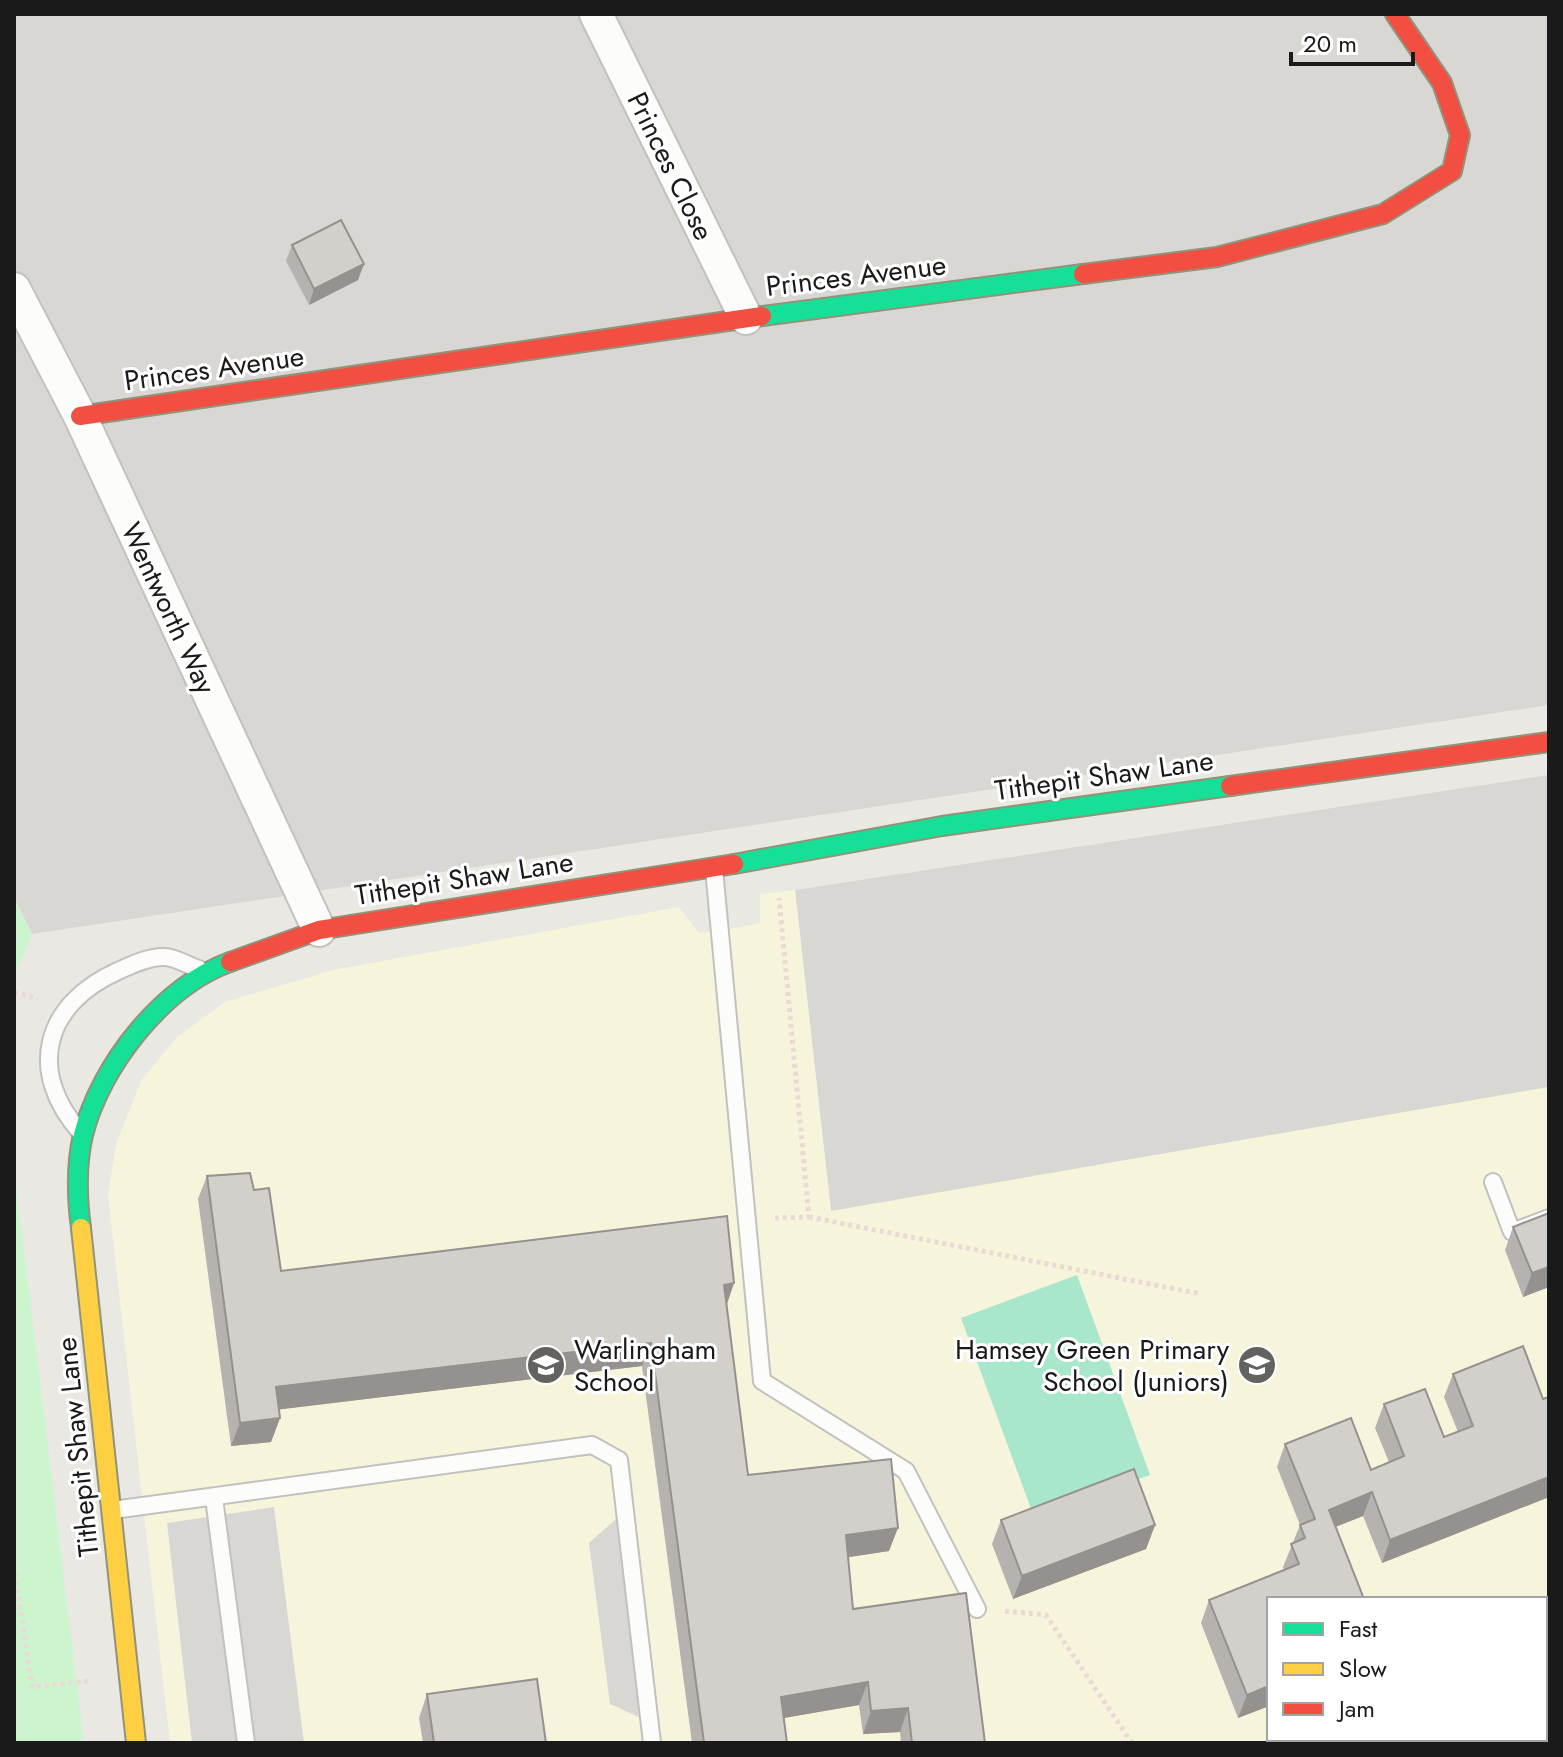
<svg xmlns="http://www.w3.org/2000/svg" width="1563" height="1757" viewBox="0 0 1563 1757" font-family="Jost,sans-serif">
  <rect width="100%" height="100%" fill="#eae8e2"/>
  <g fill="#d9d7d4">
    <path d="M14,14H1549V705L32,934L14,898Z"/>
    <path d="M1549,775V1087L831,1212L795,890Z"/>
  </g>
  <path fill="#f6f5db" fill-rule="evenodd" d="M795,890L831,1211L1549,1087V1743H170L108,1196L116,1144L141,1081L177,1037L225,1002L333,970L679,907L699,933L718,931L760,923V894ZM1269,1599H1545V1739H1269Z"/>
  <g fill="#ccf5cd">
    <path d="M14,898L32,934L14,977Z"/>
    <path d="M14,1167L84,1743H14Z"/>
  </g>
  <path fill="#a9e7cd" d="M1077,1275L1150,1475L1034,1517L961,1318Z"/>
  <g fill="#d8d7d4">
    <path d="M274,1507L304,1743H192L167,1523Z"/>
    <path d="M616,1519L641,1718L610,1704L589,1543Z"/>
  </g>
  <g fill="none" stroke-linecap="round" stroke-linejoin="round">
    <defs>
      <g id="lane">
        <path d="M714,869L762,1381L906,1471L977,1609"/>
        <path d="M81,1133C26,1071 44,1004 118,971C131,965 150,956 165,957C175,957 189,966 199,969"/>
        <path d="M1493,1182L1512,1232L1549,1218"/>
        <path d="M214,1498L246,1743"/>
        <path d="M113,1510L592,1445L619,1460L652,1743"/>
      </g>
      <g id="street">
        <path d="M596,14L746,318"/>
        <path d="M14,289L80,416L319,930"/>
      </g>
      <g id="fast">
        <path d="M762,316L1083,274"/>
        <path d="M734,864L942,826L1230,786"/>
        <path d="M81,1228C77,1198 76,1165 83,1135C100,1066 163,986 230,962"/>
      </g>
      <path id="slow" d="M81,1228L136,1743"/>
      <g id="jam">
        <path d="M1083,274L1217,257L1383,214L1452,171L1460,135L1442,83L1395,14"/>
        <path d="M80,416L762,316"/>
        <path d="M1230,786L1549,742"/>
        <path d="M230,962L319,930L734,864"/>
      </g>
    </defs>
    <use href="#lane" stroke="#c2c1be" stroke-width="20"/>
    <use href="#street" stroke="#c2c1be" stroke-width="36"/>
    <use href="#fast" stroke="#91937a" stroke-width="22"/>
    <use href="#slow" stroke="#91937a" stroke-width="22"/>
    <use href="#jam" stroke="#91937a" stroke-width="22"/>
    <g stroke="#ead9d6" stroke-width="5" stroke-dasharray="4 4" stroke-linecap="butt">
      <path d="M14,992L38,999"/>
      <path d="M809,1217L1201,1294"/>
      <path d="M775,1218L809,1217L779,898"/>
      <path d="M14,1565L32,1687L88,1681"/>
      <path d="M1005,1611L1046,1615L1132,1743"/>
    </g>
    <use href="#lane" stroke="#fcfcfb" stroke-width="16"/>
    <use href="#street" stroke="#fcfcfb" stroke-width="32"/>
    <use href="#fast" stroke="#16e098" stroke-width="18"/>
    <use href="#slow" stroke="#ffcf43" stroke-width="18"/>
    <use href="#jam" stroke="#f24e42" stroke-width="18"/>
  </g>
  <g fill="#b5b2af">
    <path d="M292,245L358,280L309,305L286,261Z"/>
    <path d="M207,1176L254,1190L281,1271L734,1283L727,1304L748,1475L889,1551L848,1557L853,1609L985,1743H901L900,1732L863,1734L859,1705L784,1718L787,1743H692L642,1366L279,1409L280,1418L271,1442L231,1446L198,1199Z"/>
    <path d="M1513,1227L1549,1287L1523,1297L1505,1250Z"/>
    <path d="M1453,1374L1543,1399L1549,1397V1497L1382,1563L1363,1516L1335,1527L1269,1599V1706L1238,1718L1201,1623L1209,1600L1284,1570L1283,1567L1300,1525L1277,1467L1285,1444L1371,1470L1389,1462L1375,1428L1384,1404L1444,1437L1458,1432L1444,1397Z"/>
    <path d="M1001,1520L1155,1525L1146,1549L1013,1599L992,1544Z"/>
    <path d="M427,1694L546,1743H423L419,1718Z"/>
  </g>
  <g fill="#94918e">
    <path d="M364,264L358,280L309,305L314,289Z"/>
    <path d="M1549,1267V1287L1523,1297L1532,1273Z"/>
    <path d="M734,1283L726,1306L724,1285Z"/>
    <path d="M651,1343L642,1366L267,1411L276,1387Z"/>
    <path d="M280,1418L271,1442L231,1446L240,1423Z"/>
    <path d="M1549,1477V1497L1382,1563L1390,1540Z"/>
    <path d="M1372,1492L1363,1516L1320,1533L1329,1510Z"/>
    <path d="M1155,1525L1146,1549L1013,1599L1022,1576Z"/>
    <path d="M898,1528L889,1551L837,1559L846,1535Z"/>
    <path d="M868,1682L859,1705L772,1720L781,1697Z"/>
    <path d="M1269,1686V1706L1238,1718L1247,1695Z"/>
    <path d="M908,1708L900,1732L863,1734L871,1711Z"/>
  </g>
  <g fill="#d3cfcb" stroke="#94918e" stroke-width="2">
    <path d="M341,220L364,264L314,289L292,245Z"/>
    <path d="M250,1173L254,1190L269,1188L281,1271L727,1216L734,1283L724,1285L748,1475L891,1459L898,1528L846,1535L853,1609L966,1593L985,1743H912L908,1708L871,1711L868,1682L781,1697L787,1743H704L651,1343L276,1387L280,1418L240,1423L207,1176Z"/>
    <path d="M1549,1213V1267L1532,1273L1513,1227Z"/>
    <path d="M1523,1346L1543,1399L1549,1397V1477L1390,1540L1372,1492L1329,1510L1364,1599H1269V1686L1247,1695L1209,1600L1299,1564L1291,1544L1305,1538L1300,1525L1315,1519L1285,1444L1351,1418L1371,1470L1404,1456L1384,1404L1425,1389L1444,1437L1473,1426L1453,1374Z"/>
    <path d="M1134,1469L1155,1525L1022,1576L1001,1520Z"/>
    <path d="M537,1679L546,1743H434L427,1694Z"/>
  </g>
  <defs>
    <symbol id="school-disc" viewBox="-11 -11 22 22"><circle r="9.5" fill="#636260" stroke="#fff"/><path d="M0-5L7-2L0 1L-7-2ZM-4 1L0 2.5L4 1V4Q0 6-4 4Z" fill="#fff"/></symbol>
  </defs>
  <g fill-rule="evenodd">
    <use href="#school-disc" x="524" y="1343" width="44" height="44"/>
    <use href="#school-disc" x="1235" y="1343" width="44" height="44"/>
  </g>
  <g text-anchor="middle" stroke-width="6" stroke-linejoin="round" paint-order="stroke">
    <g font-size="28" fill="#1a1a1a" stroke="#fff">
      <text transform="translate(671 166) rotate(64)" y="10">Princes Close</text>
      <text transform="translate(856 275) rotate(-7)" y="10">Princes Avenue</text>
      <text transform="translate(214 368) rotate(-8)" y="10">Princes Avenue</text>
      <text transform="translate(169 608) rotate(65)" y="10">Wentworth Way</text>
      <text transform="translate(1104 775) rotate(-8)" y="10">Tithepit Shaw Lane</text>
      <text transform="translate(464 878) rotate(-9)" y="10">Tithepit Shaw Lane</text>
      <text transform="translate(77 1447) rotate(-96)" y="10">Tithepit Shaw Lane</text>
    </g>
    <g font-size="28" fill="#1a1a1a" stroke="#fff" text-anchor="start">
      <text x="574" y="1359">Warlingham<tspan x="574" dy="32">School</tspan></text>
      <text x="1229" y="1359" text-anchor="end">Hamsey Green Primary<tspan x="1229" dy="32">School (Juniors)</tspan></text>
    </g>
  </g>
  <rect width="1563" height="1757" fill="none" stroke="#1a1a1a" stroke-width="32"/>
  <rect x="1267" y="1597" width="280" height="144" fill="#ffffff" stroke="#a3a3a3" stroke-width="2"/>
  <rect x="1283" y="1623" width="40" height="12" fill="#16e098" stroke="#a3a3a3" stroke-width="2"/>
  <text x="1339" y="1637" font-size="24" fill="#1a1a1a">Fast</text>
  <rect x="1283" y="1663" width="40" height="12" fill="#ffcf43" stroke="#a3a3a3" stroke-width="2"/>
  <text x="1339" y="1677" font-size="24" fill="#1a1a1a">Slow</text>
  <rect x="1283" y="1703" width="40" height="12" fill="#f24e42" stroke="#a3a3a3" stroke-width="2"/>
  <text x="1339" y="1717" font-size="24" fill="#1a1a1a">Jam</text>
  <path d="M1291 52v12h122v-12" fill="none" stroke="#1a1a1a" stroke-width="4"/>
  <text x="1303" y="52" font-size="24" fill="#1a1a1a" stroke="#ffffff" stroke-width="6" paint-order="stroke">20 m</text>
</svg>
